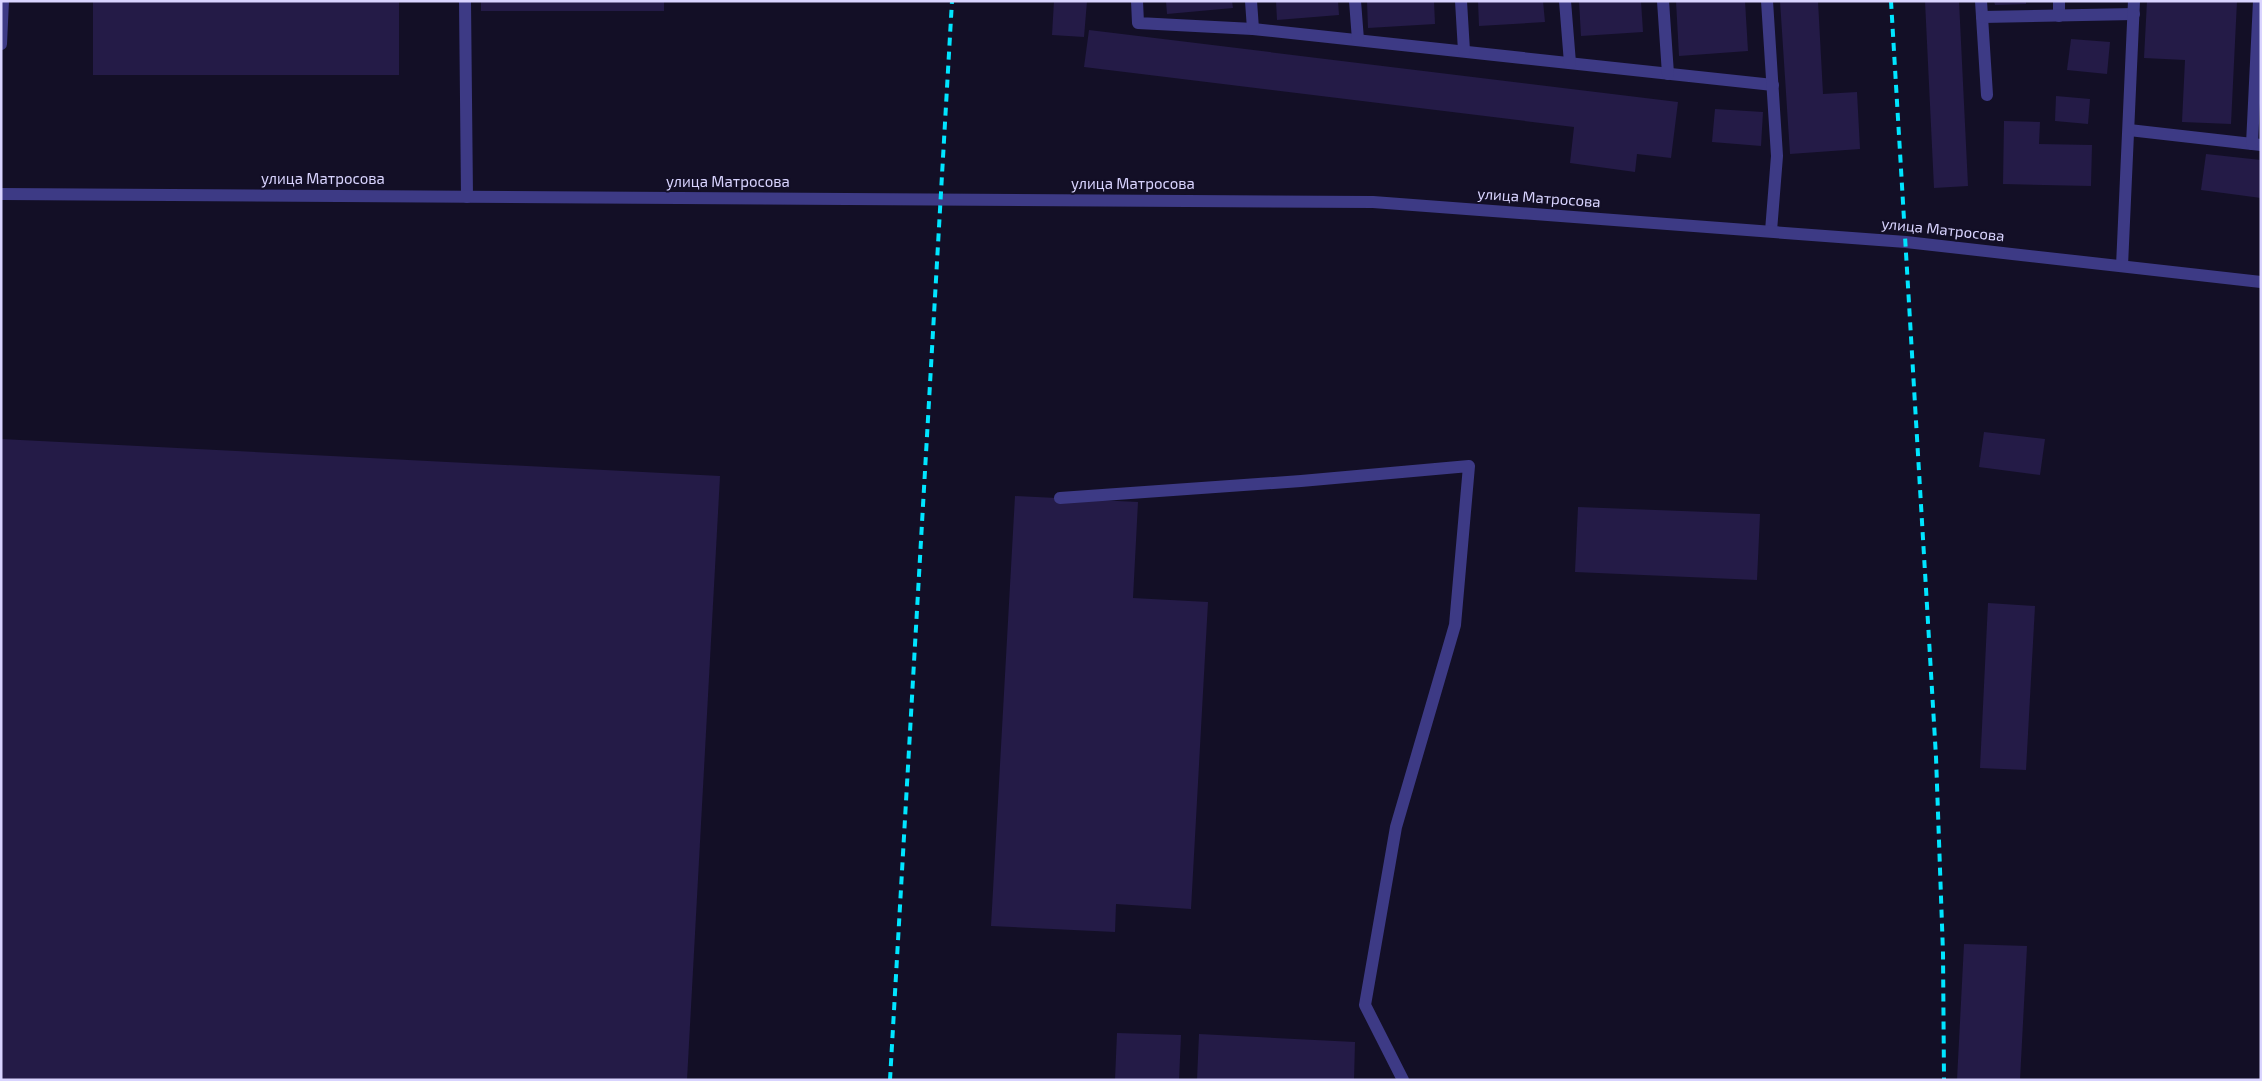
<svg xmlns="http://www.w3.org/2000/svg" width="2262" height="1081" viewBox="0 0 2262 1081" font-family="'Exo 2',sans-serif">
  <rect width="100%" height="100%" fill="#130f26"/>
  <g fill="#241b47">
    <rect x="93" y="1" width="306" height="74"/>
    <rect x="481" y="1" width="183" height="10"/>
    <path d="M1054,1H1087L1084,37L1052,35Z"/>
    <path d="M1166,1H1232L1233,8L1167,14Z"/>
    <path d="M1276,1H1338L1339,15L1277,20Z"/>
    <path d="M1367,1H1434L1435,24L1368,28Z"/>
    <path d="M1478,1H1543L1545,22L1479,26Z"/>
    <path d="M1579,1H1641L1643,32L1581,36Z"/>
    <path d="M1676,1H1745L1748,51L1679,56Z"/>
    <path d="M1780,1H1818L1823,94L1857,92L1860,149L1790,154Z"/>
    <path d="M1925,1H1959L1968,186L1934,188Z"/>
    <path d="M1994,1H2026V4L1995,5Z"/>
    <path d="M2147,1H2237L2231,124L2182,122L2185,60L2144,58Z"/>
    <path d="M1089,30L1678,102L1671,158L1637,154L1635,172L1570,163L1574,127L1084,67Z"/>
    <path d="M2071,39L2110,42L2107,74L2067,70Z"/>
    <path d="M2056,96L2090,99L2088,124L2055,121Z"/>
    <path d="M1715,109L1763,112L1761,146L1712,142Z"/>
    <path d="M2004,121L2040,122L2039,144L2092,145L2091,186L2003,184Z"/>
    <path d="M2206,154L2261,160V198L2201,190Z"/>
    <path d="M1984,432L2045,439L2040,475L1979,467Z"/>
    <path d="M1,439L720,476L687,1080H1Z"/>
    <path d="M1015,496L1138,502L1133,598L1208,602L1191,909L1116,904L1115,932L991,926Z"/>
    <path d="M1578,507L1760,514L1757,580L1575,572Z"/>
    <path d="M1988,603L2035,606L2026,770L1980,768Z"/>
    <path d="M1964,944L2027,946L2020,1080H1957Z"/>
    <path d="M1117,1033L1181,1035L1179,1080H1115Z"/>
    <path d="M1199,1034L1355,1042L1354,1080H1197Z"/>
  </g>
  <g fill="none" stroke-linecap="round" stroke-linejoin="round">
    <g stroke="#3d3a85" stroke-width="12">
      <path d="M465,1L467,197"/>
      <path d="M1137,1L1138,23L1253,29L1773,85"/>
      <path d="M1251,1L1253,29"/>
      <path d="M1355,1L1358,40"/>
      <path d="M1461,1L1464,51"/>
      <path d="M1565,1L1570,63"/>
      <path d="M1663,1L1668,74"/>
      <path d="M1767,1L1777,156L1771,231"/>
      <path d="M1981,1L1987,95"/>
      <path d="M2059,16V1"/>
      <path d="M1982,17L2134,14"/>
      <path d="M1,44L3,1"/>
      <path d="M2129,130L2261,145"/>
      <path d="M2252,144L2259,1"/>
      <path d="M2122,266L2134,1"/>
      <path d="M1060,498L1301,481L1469,466L1455,625L1396,827L1365,1005L1403,1080"/>
    </g>
    <path stroke="#3d3a85" stroke-width="12" d="M1,194L1373,202L1906,242L2261,282"/>
    <g stroke="#00e5ff" stroke-width="4" stroke-dasharray="8 6" stroke-linecap="butt">
      <path d="M1891,1L1936,757L1943,953L1944,1080"/>
      <path d="M890,1080L952,1"/>
    </g>
  </g>
  <g text-anchor="middle" stroke-width="4" stroke-linejoin="round" paint-order="stroke">
    <g font-size="15" fill="#d9d4ff" stroke="#130f26">
      <text x="323" y="184">улица Матросова</text>
      <text x="728" y="187">улица Матросова</text>
      <text x="1133" y="189">улица Матросова</text>
      <text transform="translate(1539 198) rotate(4)" y="5">улица Матросова</text>
      <text transform="translate(1943 230) rotate(6)" y="5">улица Матросова</text>
    </g>
  </g>
  <rect width="2262" height="1081" fill="none" stroke="#d9d4ff" stroke-width="5"/>
</svg>
